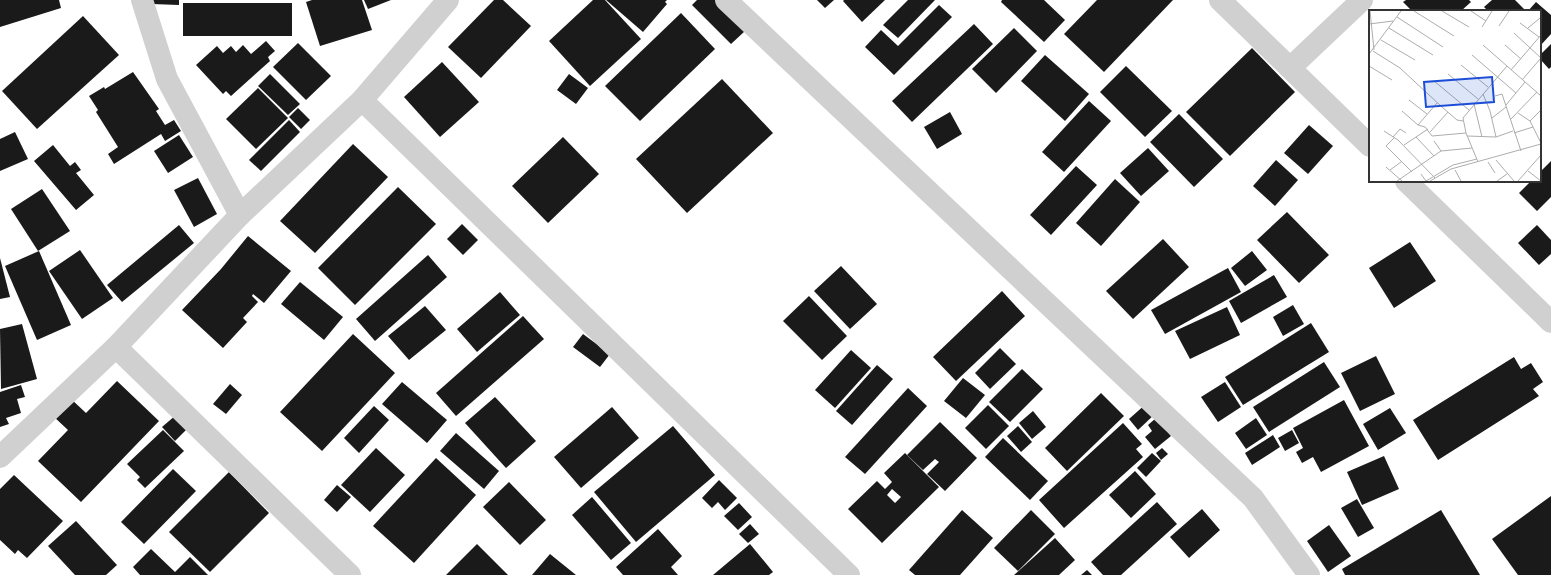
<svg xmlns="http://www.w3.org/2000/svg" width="1551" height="575" viewBox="0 0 1551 575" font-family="'Fira Sans',sans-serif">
  <rect width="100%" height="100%" fill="#fff"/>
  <g fill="#1a1a1a" fill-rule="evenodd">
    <path d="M0,0H59L61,8L0,27Z"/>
    <path d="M152,0H179V5L152,4Z"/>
    <path d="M312,0H362L372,30L320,46L306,2Z"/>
    <path d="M364,0H391L368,9Z"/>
    <path d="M494,0H503L531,26L481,78L448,47Z"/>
    <path d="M593,0H605L641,39L590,86L549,41Z"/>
    <path d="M606,0H667L665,2L667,4L643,32Z"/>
    <path d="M697,0H715L745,31L731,44L692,5Z"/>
    <path d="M817,0H834L825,8Z"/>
    <path d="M844,0H885L862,22L843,1Z"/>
    <path d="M908,0H935L898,38L883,25Z"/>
    <path d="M1002,0H1044L1065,20L1044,42L1001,2Z"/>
    <path d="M1097,0H1173L1104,72L1064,34Z"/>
    <path d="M1406,0H1469L1471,2L1461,11H1412L1403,2Z"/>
    <path d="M1492,0H1515L1524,9L1522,11H1488L1484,7Z"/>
    <path d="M1536,2L1551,15V34L1540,46V11H1528Z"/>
    <rect x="183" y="3" width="109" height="33"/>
    <path d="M939,5L952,17L894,75L865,47L881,30L898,46Z"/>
    <path d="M681,13L715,49L640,121L605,86Z"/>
    <path d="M83,16L119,55L37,129L2,91Z"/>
    <path d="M974,24L993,44L912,122L892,101Z"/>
    <path d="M1014,28L1037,51L996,93L972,69Z"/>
    <path d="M266,41L275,51L268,57L270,61L231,96L226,91L223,94L196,65L217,46L223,53L231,46L236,52L243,45L251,54Z"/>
    <path d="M298,43L331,76L306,100L273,67Z"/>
    <path d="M1551,44V67L1549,69L1540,59V55Z"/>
    <path d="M1252,48L1295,92L1230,156L1186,112Z"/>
    <path d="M1045,55L1089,94L1065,121L1021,81Z"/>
    <path d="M442,62L479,102L440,137L404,97Z"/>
    <path d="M1126,66L1172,111L1145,137L1100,92Z"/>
    <path d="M133,72L159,109L156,111L165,125L174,120L181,131L165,141L161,134L114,164L108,154L118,147L96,112L98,110L89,96L104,87L105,89Z"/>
    <path d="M270,74L300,104L288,115L258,86Z"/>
    <path d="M569,74L588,88L576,104L557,90Z"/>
    <path d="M722,79L773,133L687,213L636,159Z"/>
    <path d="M258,88L288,118L256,149L226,119Z"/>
    <path d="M1089,101L1111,121L1064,172L1042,152Z"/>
    <path d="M298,108L310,120L301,129L289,117Z"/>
    <path d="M950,112L962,134L937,149L924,127Z"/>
    <path d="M1179,114L1223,159L1194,187L1150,142Z"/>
    <path d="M289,120L300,132L261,171L249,160Z"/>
    <path d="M1309,125L1333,146L1308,174L1284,153Z"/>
    <path d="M15,132L28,159L0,171V139Z"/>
    <path d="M179,135L193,157L168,173L154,151Z"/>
    <path d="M563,137L599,174L548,223L512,186Z"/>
    <path d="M353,144L388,177L315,253L280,221Z"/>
    <path d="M53,145L70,166L75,162L81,170L76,173L94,195L76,210L34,161Z"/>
    <path d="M1148,148L1169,171L1141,196L1120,173Z"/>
    <path d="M1276,160L1298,180L1275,206L1253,186Z"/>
    <path d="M1551,161V197L1537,211L1519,193L1531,181H1540V172Z"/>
    <path d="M1076,166L1097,185L1051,235L1030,215Z"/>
    <path d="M198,178L217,214L194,227L174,190Z"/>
    <path d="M1115,179L1140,202L1101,246L1076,223Z"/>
    <path d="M398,187L436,224L355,305L318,268Z"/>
    <path d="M42,189L70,231L38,251L11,209Z"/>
    <path d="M1287,212L1329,255L1299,283L1257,240Z"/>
    <path d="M462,224L478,240L463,255L447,239Z"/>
    <path d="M179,225L194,243L122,302L107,285Z"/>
    <path d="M1537,225L1551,240V254L1539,265L1518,243Z"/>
    <path d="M248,236L291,271L264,303L253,294L252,296L258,302L243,318L247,322L223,348L182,310L221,269Z"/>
    <path d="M1163,239L1189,267L1133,319L1106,291Z"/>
    <path d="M1410,242L1436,281L1394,308L1369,268Z"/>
    <path d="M80,250L113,298L82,319L49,271Z"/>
    <path d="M39,251L71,325L37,340L5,266Z"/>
    <path d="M1252,251L1267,270L1245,286L1231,268Z"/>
    <path d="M428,255L447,277L375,341L356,319Z"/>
    <path d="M0,258L10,297L0,299Z"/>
    <path d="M841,266L877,304L850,329L814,291Z"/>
    <path d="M1228,268L1241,292L1165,334L1151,310Z"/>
    <path d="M1274,275L1287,297L1241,323L1229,301Z"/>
    <path d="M300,282L343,317L324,340L281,304Z"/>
    <path d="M1002,291L1025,316L956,381L933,357Z"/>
    <path d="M500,292L520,315L477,352L457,329Z"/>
    <path d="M809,296L847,336L822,360L783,321Z"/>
    <path d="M1293,305L1304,324L1283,336L1273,317Z"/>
    <path d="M425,306L446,330L409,360L388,336Z"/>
    <path d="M1227,307L1240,335L1190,359L1175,331Z"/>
    <path d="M523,316L544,339L456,416L436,393Z"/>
    <path d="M1311,323L1329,352L1243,405L1225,377Z"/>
    <path d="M22,324L37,379L1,389L0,329Z"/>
    <path d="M353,334L395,373L322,451L280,412Z"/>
    <path d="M583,334L610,354L600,367L573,347Z"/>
    <path d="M1000,348L1016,364L990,389L975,373Z"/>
    <path d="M851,350L871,368L835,408L815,390Z"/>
    <path d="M1376,356L1395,394L1360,411L1341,373Z"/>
    <path d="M1514,357L1521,369L1531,363L1543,382L1533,389L1539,396L1438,460L1413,420Z"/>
    <path d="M1324,362L1340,387L1269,432L1253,407Z"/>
    <path d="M877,365L893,379L852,425L836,411Z"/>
    <path d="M1022,369L1043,389L1010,422L989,402Z"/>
    <path d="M963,378L985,395L966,418L944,401Z"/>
    <path d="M117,381L159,421L81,502L38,461L68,430L53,416L70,398L86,413Z"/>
    <path d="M402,382L447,420L427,443L382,404Z"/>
    <path d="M1225,382L1241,407L1218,422L1201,397Z"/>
    <path d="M230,384L242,395L226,414L213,404Z"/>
    <path d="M21,385L25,397L17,399L21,413L6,418L9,424L0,427V392Z"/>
    <path d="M908,388L927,406L865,474L845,457Z"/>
    <path d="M1101,393L1124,416L1067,471L1045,448Z"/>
    <path d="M495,397L536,441L506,468L465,423Z"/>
    <path d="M1344,400L1369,446L1321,472L1313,457L1302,463L1296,452L1303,448L1293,428Z"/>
    <path d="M1147,403L1156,413L1138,430L1129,419Z"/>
    <path d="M988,405L1009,426L986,449L965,428Z"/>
    <path d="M374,406L389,420L359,453L344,438Z"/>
    <path d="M612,407L639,438L581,488L554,457Z"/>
    <path d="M1390,408L1406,433L1378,450L1363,424Z"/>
    <path d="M1033,411L1046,427L1032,439L1019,423Z"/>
    <path d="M176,415L188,428L175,441L162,427Z"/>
    <path d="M1156,418L1171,436L1155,449L1145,437L1152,431L1148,425Z"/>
    <path d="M1256,418L1267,435L1246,449L1235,433Z"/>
    <path d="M940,422L977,458L945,491L927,474L939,462L935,459L923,470L907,455Z"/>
    <path d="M1123,423L1142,444L1136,449L1143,457L1064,528L1039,500Z"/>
    <path d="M673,426L715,475L636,542L594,492Z"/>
    <path d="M1018,426L1032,442L1021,452L1007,436Z"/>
    <path d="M163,430L184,451L145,488L137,480L140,477L127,464Z"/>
    <path d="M1292,430L1299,443L1285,451L1278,438Z"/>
    <path d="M456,433L499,471L484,489L440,451Z"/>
    <path d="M1273,435L1280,447L1252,465L1245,453Z"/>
    <path d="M1003,438L1048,481L1030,500L985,457Z"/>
    <path d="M376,448L405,475L370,512L341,485Z"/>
    <path d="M1162,448L1168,454L1161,460L1156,453Z"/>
    <path d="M905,453L939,487L882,543L848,509L877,481L885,489L892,482L884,473ZM892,489L901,497L895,503L887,495Z"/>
    <path d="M1152,453L1161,461L1146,477L1137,468Z"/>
    <path d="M1384,456L1399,489L1362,505L1347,472Z"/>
    <path d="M436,458L476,495L414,563L373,526Z"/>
    <path d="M173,469L196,491L144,544L121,522Z"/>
    <path d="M1135,471L1156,494L1131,518L1109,495Z"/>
    <path d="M229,472L269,513L210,572L169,532Z"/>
    <path d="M14,475L63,521L27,558L18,550L15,554L0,540V489Z"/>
    <path d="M719,480L737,498L725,510L718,502L712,508L702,498Z"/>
    <path d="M509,482L546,520L520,545L483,507Z"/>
    <path d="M337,485L351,497L337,512L324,500Z"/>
    <path d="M1551,496V575H1518L1492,539Z"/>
    <path d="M592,497L631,543L611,560L572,515Z"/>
    <path d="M1357,499L1374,528L1358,537L1341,508Z"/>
    <path d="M1157,502L1177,524L1121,575H1103L1091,562Z"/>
    <path d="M739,503L752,517L738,530L724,516Z"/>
    <path d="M1202,509L1220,530L1189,558L1170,537Z"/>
    <path d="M962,510L993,538L960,575H915L909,570Z"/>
    <path d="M1031,510L1055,534L1018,571L994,548Z"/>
    <path d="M1441,510L1480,575H1345L1342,569Z"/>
    <path d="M76,521L117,565L106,575H75L48,546Z"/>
    <path d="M750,524L759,534L748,543L739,534Z"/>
    <path d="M1329,525L1351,556L1328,572L1307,541Z"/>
    <path d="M658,529L682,556L671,567L678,575H623L616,567Z"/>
    <path d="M1055,538L1075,560L1059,575H1014Z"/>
    <path d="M477,544L508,575H446Z"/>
    <path d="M750,544L773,572L769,575H713Z"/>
    <path d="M151,549L175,572L190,557L208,575H140L133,567Z"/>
    <path d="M550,554L576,575H532Z"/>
    <path d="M1087,570L1092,575H1081Z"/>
  </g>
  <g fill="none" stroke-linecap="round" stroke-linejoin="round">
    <g stroke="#d0d0d0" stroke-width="22">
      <path d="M142,0L167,79L240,215"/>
      <path d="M726,0L1253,498L1309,575"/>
      <path d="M1220,0L1370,146"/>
      <path d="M1290,68L1362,0"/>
      <path d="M362,100L849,575"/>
      <path d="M1406,181L1551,322"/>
      <path d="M116,347L350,575"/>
      <path d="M0,457L116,347L240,215L362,100L448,0"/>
    </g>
  </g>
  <g transform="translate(1369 10)">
    <rect width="172" height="172" fill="#fff"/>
    <path fill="none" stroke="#adadad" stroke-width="1" d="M1,1L5,40M45,1L85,26M73,1L100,17M102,1L117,11M28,7L74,37M151,13L170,27M0,14L24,11M130,16L140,1M113,17L123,1M20,18L64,45M159,18L171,8M145,23L172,48M12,30L46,50M114,35L138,56M136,35L152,49M4,41L31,58L73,97L88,110L94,111M0,44L32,1M103,45L147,83M92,55L119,77M0,56L23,70M142,60L172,25M79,64L109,89M153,70L172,48M65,71L100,100M114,84L121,101L127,127M126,86L133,84L152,141M40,90L58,104M105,94L113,127M137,95L156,72M33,101L49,115L56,117L63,126L97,123M149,103L161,111L172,133M123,108L137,97M142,109L168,82M161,111L172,100M49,115L68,93M15,121L29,130L66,168M61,122L79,102M145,123L164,117M98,126L127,127L144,121M24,127L31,119L37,123M47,127L65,146M25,128L17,136L43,162M65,131L72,141M35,135L59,119M127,150L145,171M109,152L97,123L94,108L138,56L172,86M119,152L126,163M17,157L33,171M21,160L32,152M86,160L92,171M159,161L172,171M52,164L57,171L84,155L108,149M28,171L72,141L103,138M61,171L82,159L172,134M128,171L138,164M149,171L172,145"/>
    <path fill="#1d4ed8" fill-opacity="0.15" stroke="#1d4ed8" stroke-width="2" d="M123,67L125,92L57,97L55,72Z"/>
    <rect width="172" height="172" fill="none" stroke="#333" stroke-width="2"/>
  </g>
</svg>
